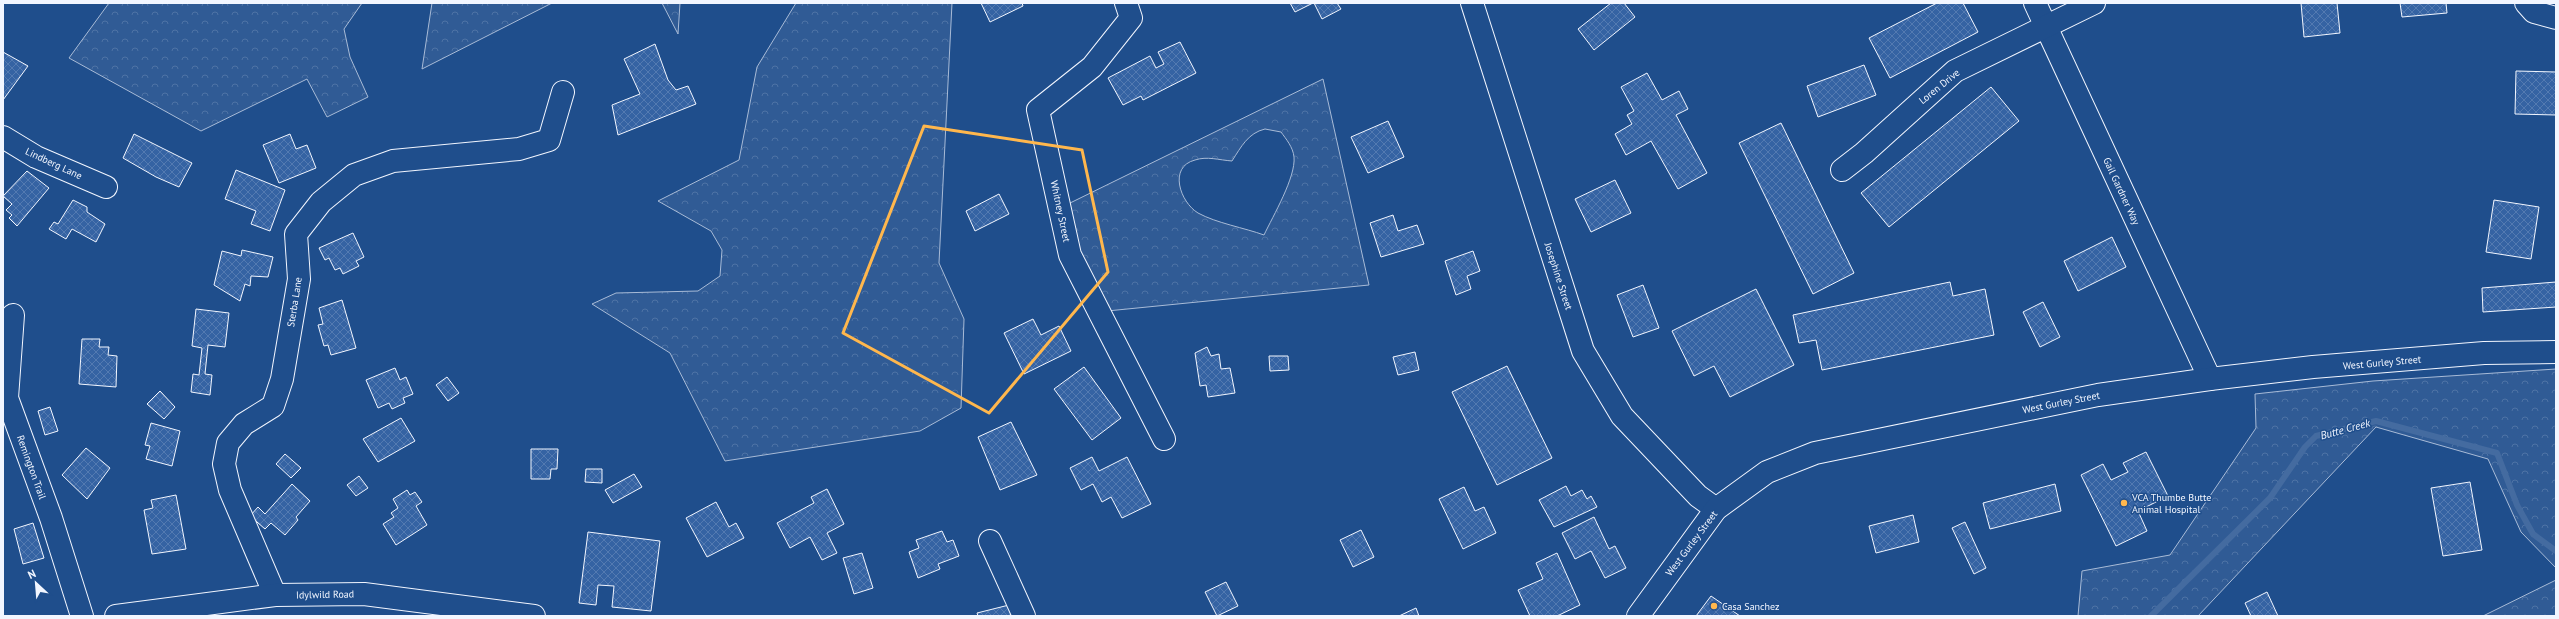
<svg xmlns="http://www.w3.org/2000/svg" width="2559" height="619" viewBox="0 0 2559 619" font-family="'PT Sans',sans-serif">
  <defs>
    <pattern id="forest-crowns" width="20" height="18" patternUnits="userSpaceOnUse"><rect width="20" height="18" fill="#305b95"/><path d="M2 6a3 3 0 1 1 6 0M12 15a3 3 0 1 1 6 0" fill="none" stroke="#4e73a5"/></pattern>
    <pattern id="building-cross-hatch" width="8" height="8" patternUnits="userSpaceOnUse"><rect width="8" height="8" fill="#3563a3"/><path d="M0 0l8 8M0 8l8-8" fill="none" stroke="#537ab1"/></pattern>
  </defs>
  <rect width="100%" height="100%" fill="#1f4e8c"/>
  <g fill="url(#forest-crowns)" stroke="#a8bbd7" fill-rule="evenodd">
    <path d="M109,3H362L344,29L350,57L368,97L327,117L307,79L201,131L69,58Z"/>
    <path d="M432,3H552L422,69Z"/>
    <path d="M662,3H680L678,34Z"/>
    <path d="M796,3H952L939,263L964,319L961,408L920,431L725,461L670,353L592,304L616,293L698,291L720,276L722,250L711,231L658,201L739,160L757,67Z"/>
    <path d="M1323,79L1369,285L1107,311L1077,247L1068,204ZM1265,129L1281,132C1286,139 1293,147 1294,157C1296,177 1273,216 1264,235C1245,228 1216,223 1198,213C1180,202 1168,167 1195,160C1207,156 1219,160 1232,161C1241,147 1248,133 1265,129Z"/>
    <path d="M2556,369V568L2521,532L2488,459L2376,427L2198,616H2078L2082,571L2170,555L2256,428L2255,394L2373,381Z"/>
    <path d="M2556,580V616H2483Z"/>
  </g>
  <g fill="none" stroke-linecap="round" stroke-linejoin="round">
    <path stroke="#446ba0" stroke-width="6" d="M2151,616L2270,498L2305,447L2316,436L2376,421L2497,453L2517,505L2533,534L2556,551"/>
  </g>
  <g fill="url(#building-cross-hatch)" stroke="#f2f6ff">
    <path d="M981,3H1022L1023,6L990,22Z"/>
    <path d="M1290,3H1313L1295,12Z"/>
    <path d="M1314,3H1337L1341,9L1322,19Z"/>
    <path d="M1611,3H1624L1635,17L1594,50L1578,29Z"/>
    <path d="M1937,3H1963L1978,32L1890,78L1869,38Z"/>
    <path d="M2301,3H2337L2340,33L2304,37Z"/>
    <path d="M2400,3H2446L2447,13L2402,17Z"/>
    <path d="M1180,42L1196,73L1143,100L1141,96L1123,105L1108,78L1150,56L1156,68L1164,64L1158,52Z"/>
    <path d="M655,44L668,80L676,90L688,86L696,104L618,135L612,105L640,94L624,59Z"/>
    <path d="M3,52L28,66L3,100Z"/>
    <path d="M1864,65L1876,95L1818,117L1807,86Z"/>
    <path d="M2516,71L2556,72V115L2515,114Z"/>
    <path d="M1647,73L1662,100L1679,91L1688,109L1676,115L1707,173L1678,189L1651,141L1626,155L1615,134L1632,124L1627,115L1634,111L1621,87Z"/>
    <path d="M1991,87L2019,121L1889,227L1861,193Z"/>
    <path d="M1388,121L1404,157L1368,173L1351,137Z"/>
    <path d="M1781,123L1854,273L1813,294L1739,143Z"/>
    <path d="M134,134L192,163L179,187L156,177L123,158Z"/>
    <path d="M290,134L296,149L307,145L316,168L279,183L263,145Z"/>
    <path d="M236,170L285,190L270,231L251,224L256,211L225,199Z"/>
    <path d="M27,171L49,188L17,226L9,218L12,215L6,210L12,204L3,196Z"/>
    <path d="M1615,180L1631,213L1591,232L1575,199Z"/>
    <path d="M999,194L1009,214L975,231L966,211Z"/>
    <path d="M73,200L87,207V212L105,224L96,242L72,229L66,239L49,229L54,222L58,224Z"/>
    <path d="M2494,200L2539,207L2531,259L2486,252Z"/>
    <path d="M1393,215L1398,231L1417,225L1424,244L1381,257L1370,223Z"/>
    <path d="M353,233L364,257L356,261L359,266L343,274L340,268L335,270L329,258L325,260L319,248Z"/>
    <path d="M2112,237L2126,267L2078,291L2064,261Z"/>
    <path d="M242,250L273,257L268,277L251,276L250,286L245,284L240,301L214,285L222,251L241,256Z"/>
    <path d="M1473,251L1480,271L1467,276L1471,289L1456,295L1445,261Z"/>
    <path d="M1950,282L1953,296L1985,289L1994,335L1822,370L1816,340L1799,343L1793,315Z"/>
    <path d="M2556,282V307L2483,312L2482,288Z"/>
    <path d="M1643,285L1659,328L1633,337L1617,295Z"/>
    <path d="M1756,289L1794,365L1730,397L1714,366L1694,376L1672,331Z"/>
    <path d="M342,300L356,348L331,355L328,345L324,346L318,325L323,324L319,308Z"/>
    <path d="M2043,302L2060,337L2040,347L2023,312Z"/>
    <path d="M196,309L229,313L225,347L208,345L205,374L212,375L210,395L191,392L193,374L199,375L202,348L192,346Z"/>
    <path d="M1033,319L1041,335L1059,326L1071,351L1024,374L1004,333Z"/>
    <path d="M82,339H100L99,347H109L108,355L117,356L116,387L79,384Z"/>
    <path d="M1207,347L1211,356L1219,354L1221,369L1230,368L1235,393L1208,397L1206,385L1200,386L1195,353Z"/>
    <path d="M1415,352L1419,370L1398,375L1393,357Z"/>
    <path d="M1269,356H1288L1289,370L1270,371Z"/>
    <path d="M1507,366L1552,458L1497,485L1452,392Z"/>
    <path d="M1084,367L1121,418L1092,440L1054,389Z"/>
    <path d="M395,368L400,380L406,377L413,394L403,398L405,403L392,409L389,403L378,408L366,380Z"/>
    <path d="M447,377L459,393L448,401L436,385Z"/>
    <path d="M160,391L175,407L164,419L147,404Z"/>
    <path d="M50,407L58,431L45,435L38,411Z"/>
    <path d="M401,418L415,441L378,462L363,439Z"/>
    <path d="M1011,422L1037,475L1000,490L978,437Z"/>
    <path d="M151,423L180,431L172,466L146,459L150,446L145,445Z"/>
    <path d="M86,448L110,468L87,499L62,475Z"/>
    <path d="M531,449H558L557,469H551L550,479H531Z"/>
    <path d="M2146,452L2168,496L2138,511L2147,531L2116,546L2081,475L2103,464L2111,480L2128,472L2123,463Z"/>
    <path d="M285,454L301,468L291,478L276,464Z"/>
    <path d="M1092,457L1099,471L1127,457L1151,504L1122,518L1111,497L1102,502L1093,484L1081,490L1070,468Z"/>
    <path d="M586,469H602V483L585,482Z"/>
    <path d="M634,474L642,487L613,503L605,490Z"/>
    <path d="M359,476L368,488L356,496L347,485Z"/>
    <path d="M2470,482L2482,550L2443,556L2431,488Z"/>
    <path d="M292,484L310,501L296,517L298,520L285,535L271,523L265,529L250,516L258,507L265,514Z"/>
    <path d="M2055,484L2061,511L1990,529L1983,503Z"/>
    <path d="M1566,486L1571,496L1582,490L1587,499L1591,496L1597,507L1554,527L1539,500Z"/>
    <path d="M1464,487L1475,511L1484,507L1496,533L1463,549L1439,499Z"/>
    <path d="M827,489L844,524L827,533L837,553L822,560L810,537L790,548L777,523L814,503L811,497Z"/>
    <path d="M407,490L410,495L415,492L422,502L416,506L427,525L396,545L383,524L394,517L391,513L398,508L393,499Z"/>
    <path d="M176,495L186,549L152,554L144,510L153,508L151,500Z"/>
    <path d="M716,502L729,527L736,523L744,538L707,557L686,518Z"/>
    <path d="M1913,515L1919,542L1876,553L1869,526Z"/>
    <path d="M1594,517L1609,549L1615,546L1626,568L1605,578L1591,551L1575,559L1562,533Z"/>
    <path d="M1965,522L1986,568L1974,574L1952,528Z"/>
    <path d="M33,523L44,558L23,564L14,529Z"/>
    <path d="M1361,530L1374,557L1353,567L1340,540Z"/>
    <path d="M942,531L947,542L953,540L959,556L938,564L940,569L918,578L909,552L919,548L916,540Z"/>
    <path d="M588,532L660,541L651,611L612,607L614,586L598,585L596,605L579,603Z"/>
    <path d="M862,553L873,588L854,594L843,558Z"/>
    <path d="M1557,553L1580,605L1557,616H1530L1518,590L1543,579L1536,563Z"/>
    <path d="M1226,582L1238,606L1217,616L1205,592Z"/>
    <path d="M2267,592L2278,616H2251L2245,603Z"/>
    <path d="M1711,596L1740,616H1696Z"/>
    <path d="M1009,605L1011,616H978L977,613Z"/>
    <path d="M1416,608L1419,616H1399Z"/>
  </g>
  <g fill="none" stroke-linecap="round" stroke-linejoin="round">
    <defs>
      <g id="minor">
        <path d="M1126,3L1131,18L1092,67L1038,110L1070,255L1164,439"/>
        <path d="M1472,3L1583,351L1622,416L1698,496L1716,509"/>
        <path d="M2035,3L2210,379"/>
        <path d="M2526,3L2534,12L2556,18"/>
        <path d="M3,137L36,157L106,187"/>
        <path d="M1842,170L1864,153L1955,71L2094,3"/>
        <path d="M13,315L7,398L51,518L82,616"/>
        <path d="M990,541L1024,616"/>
        <path d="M275,595L230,490L224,464L228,443L244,424L273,406L282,379L299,279L296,234L321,202L354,175L393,161L519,149L549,140L563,92"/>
        <path d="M116,616L275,595L364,594L534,616"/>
      </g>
      <path id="major" d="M1638,616L1716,509L1767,472L1815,453L2098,395L2210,379L2313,367L2484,353L2556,352"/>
    </defs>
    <use href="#minor" stroke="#f2f6ff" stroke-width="24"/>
    <use href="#major" stroke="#f2f6ff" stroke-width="24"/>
    <use href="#minor" stroke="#1f4e8c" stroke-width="22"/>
    <use href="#major" stroke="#1f4e8c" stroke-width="22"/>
  </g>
  <path fill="none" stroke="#ffb74d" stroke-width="3" stroke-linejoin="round" d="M924,126L1082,150L1108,272L989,413L843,333Z"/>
  <g fill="#ffb74d" stroke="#1f4e8c" stroke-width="1.5">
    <circle cx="2124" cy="503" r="4"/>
    <circle cx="1714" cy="606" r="4"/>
  </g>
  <g text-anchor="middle" stroke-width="3" stroke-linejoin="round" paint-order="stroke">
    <g font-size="10" fill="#f2f6ff" stroke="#1f4e8c">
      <text transform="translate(1939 86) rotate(-39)" y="4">Loren Drive</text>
      <text transform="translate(54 163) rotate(25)" y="4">Lindberg Lane</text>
      <text transform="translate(2122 191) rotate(65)" y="4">Gail Gardner Way</text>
      <text transform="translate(1061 211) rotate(78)" y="4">Whitney Street</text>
      <text transform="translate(1559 276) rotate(72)" y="4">Josephine Street</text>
      <text transform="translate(294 302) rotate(-81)" y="4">Sterba Lane</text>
      <text transform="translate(2382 362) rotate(-5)" y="4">West Gurley Street</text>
      <text transform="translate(2061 402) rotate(-11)" y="4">West Gurley Street</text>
      <text transform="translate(32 467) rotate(70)" y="4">Remington Trail</text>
      <text transform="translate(1691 543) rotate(-53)" y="4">West Gurley Street</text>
      <text transform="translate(325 594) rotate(-1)" y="4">Idylwild Road</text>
    </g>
    <g font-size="10" fill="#f2f6ff" stroke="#1f4e8c" text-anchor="start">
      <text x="2132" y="501">VCA Thumbe Butte<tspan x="2132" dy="12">Animal Hospital</tspan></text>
      <text x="1722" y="610">Casa Sanchez</text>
    </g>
    <g font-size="11" font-style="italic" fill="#f2f6ff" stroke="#1f4e8c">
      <text transform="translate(2345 429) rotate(-15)" y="4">Butte Creek</text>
    </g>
  </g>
  <rect width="2559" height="619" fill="none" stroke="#f2f6ff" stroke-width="8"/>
  <g transform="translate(36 583) rotate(334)" stroke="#1f4e8c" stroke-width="3" paint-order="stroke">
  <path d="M0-3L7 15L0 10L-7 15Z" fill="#f2f6ff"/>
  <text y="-6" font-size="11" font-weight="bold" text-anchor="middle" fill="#f2f6ff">N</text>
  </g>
</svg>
